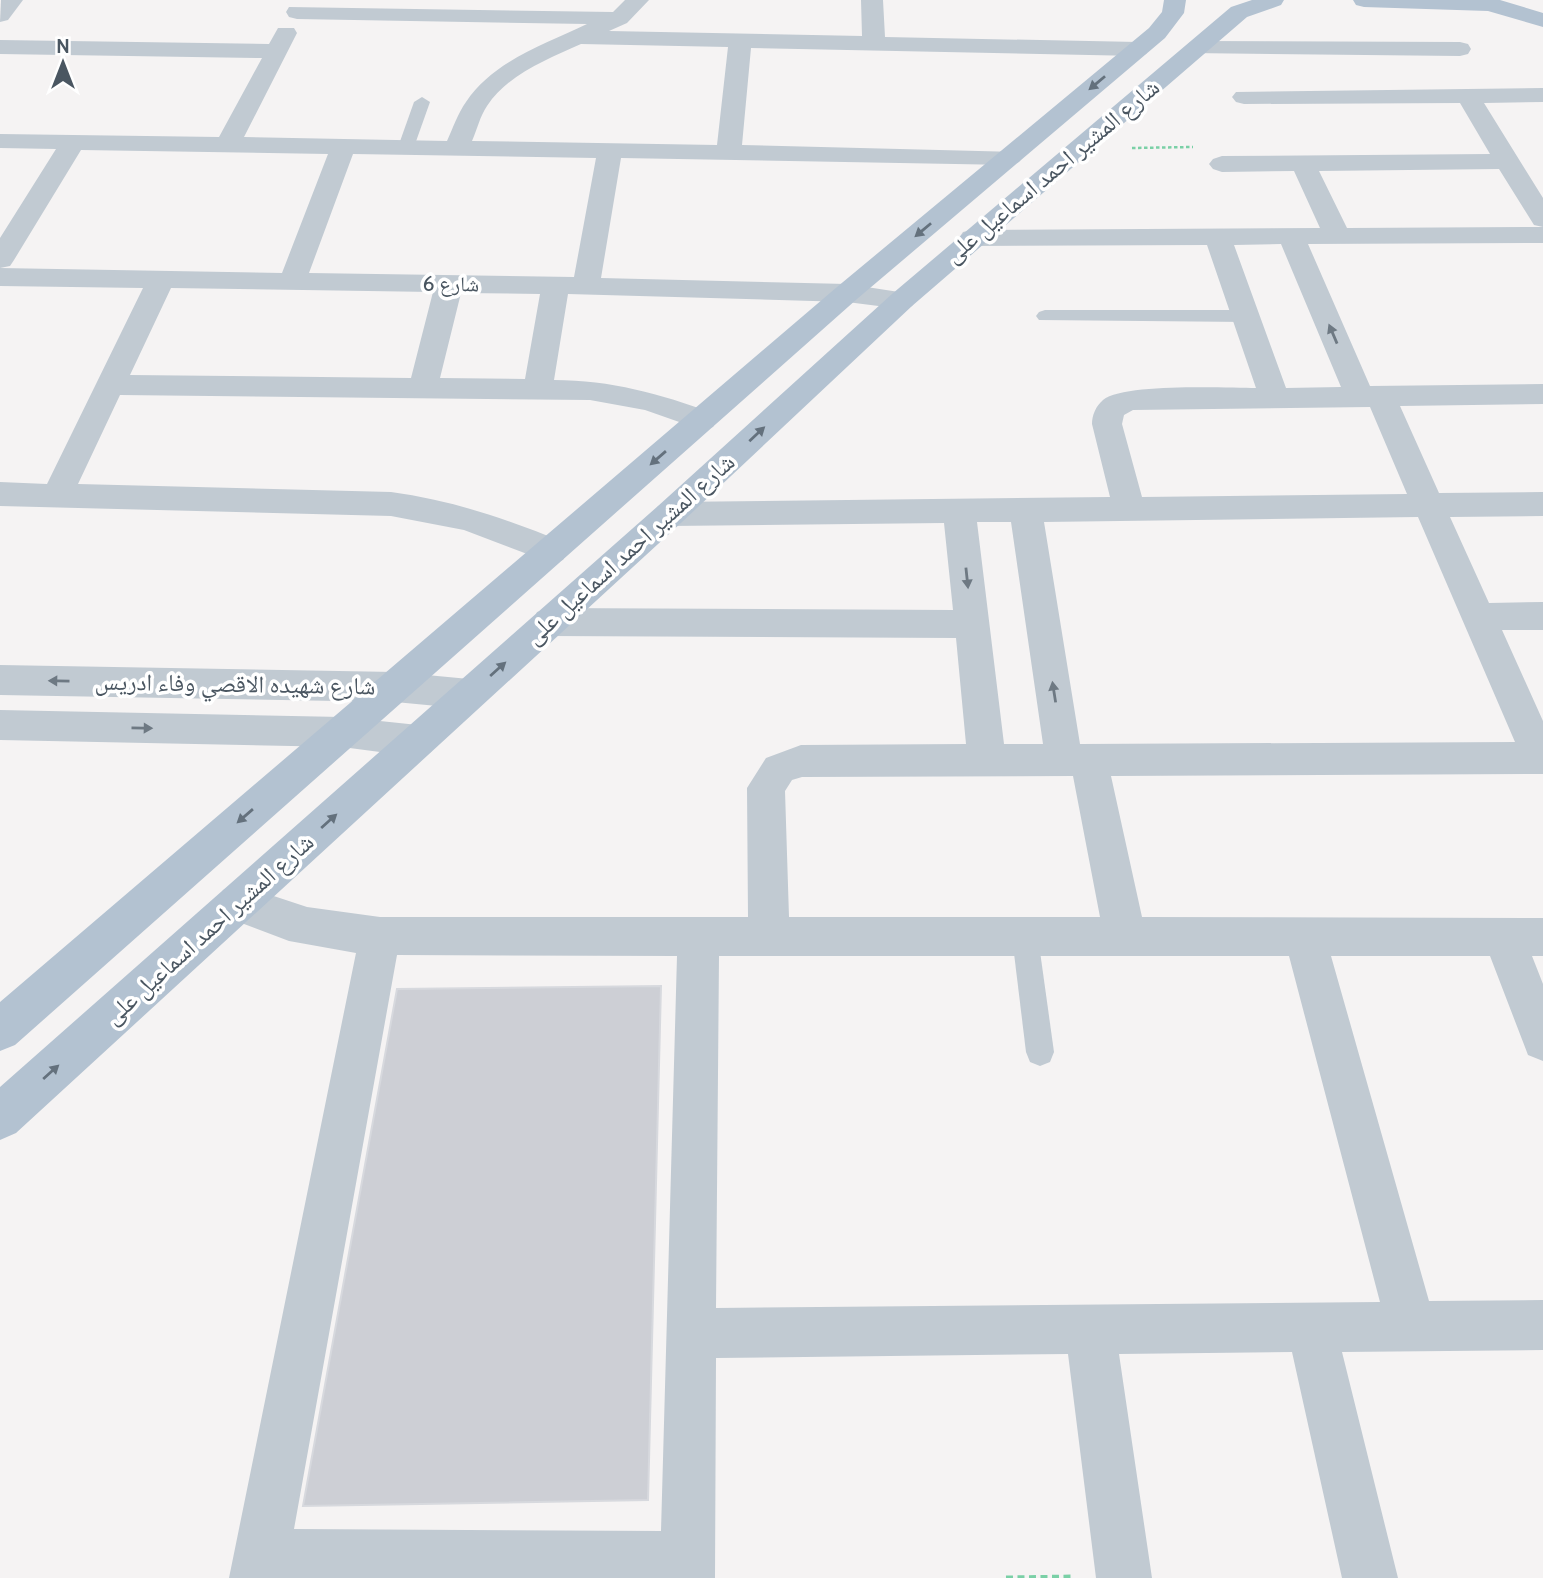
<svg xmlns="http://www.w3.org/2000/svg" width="1543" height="1578" viewBox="0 0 1543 1578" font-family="Cabin,'Noto Naskh Arabic',sans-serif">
  <rect width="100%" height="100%" fill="#f5f3f3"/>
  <path fill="#cdcfd5" stroke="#d7d9de" stroke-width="2" d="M661,986L648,1500L303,1506L397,989Z"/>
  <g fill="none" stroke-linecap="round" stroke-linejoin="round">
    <path stroke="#7ad0a6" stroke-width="2.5" stroke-dasharray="3.5 2.5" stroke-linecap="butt" d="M1132,148L1193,147"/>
    <path stroke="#7ad0a6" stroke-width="5" stroke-dasharray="7 4.5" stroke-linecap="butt" d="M1006,1578L1074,1577"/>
    <g fill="#c1cad2" fill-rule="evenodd">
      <path d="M422,97L430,102L414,147L412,150H400L398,147L414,102Z"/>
      <path d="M1045,310H1246L1255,316L1246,322L1039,320L1036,316L1039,312Z"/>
      <path d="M1025,925L1034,928L1038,937L1054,1052L1050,1062L1040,1066L1030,1062L1026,1052L1012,937L1016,928Z"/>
    </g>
    <g fill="#c1cad2" fill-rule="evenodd">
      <path d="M23,0L8,20L0,22L1,0Z"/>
      <path d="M625,0H649L627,23L609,31L862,36L861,0H883L885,37L1138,42L1146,44L1149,49L1146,54L1138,56L751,48L742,145L1019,152L1023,157L1019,162L1010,165L621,158L601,278L847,284L912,294L916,300L912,306L902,309L847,302L568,294L554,380C611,380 660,394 713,413L717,420L713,427L702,430L645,410L590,400L120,395L78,484L391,492C451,500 507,519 563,542L568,551L563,560L551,563L464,530L391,516L0,506V482L47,484L143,288L0,286V268L282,273L328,154L81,150L14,260L10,266L0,268V238L56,149L0,148V134L219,137L262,58L0,54V40L269,44L278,28H294L297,33L244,137L447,141C453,128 458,113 466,102C493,61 545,44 587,24L297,19L289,17L286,12L289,7L613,12ZM581,44L728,47L717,145L472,141C477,130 480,116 487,106C508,74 548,59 581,44ZM353,154L596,158L574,277L309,273ZM171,288L433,292L411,378L130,375ZM461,293L540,294L525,379L440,378Z"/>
      <path d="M1197,41L1460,42L1468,44L1471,49L1468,54L1460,56L1189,53L1186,48L1189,43Z"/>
      <path d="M1543,88V102L1484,103L1543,198V227L1534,225L1499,169L1319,171L1347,228L1543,227V243L1308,244L1370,386L1543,384V404L1400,406L1439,493L1543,492V516L1450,517L1489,603L1543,602V630H1502L1543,721V774L1111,776L1142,917L1543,918V956H1532L1543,984V1061L1528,1055L1490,956H1331L1429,1301L1543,1300V1350L1342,1352L1398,1578H1342L1292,1352L1119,1354L1152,1578H1096L1068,1354L716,1358L715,1578H229L356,953L289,941L223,916L217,903L223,890L237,884L307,907L380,917H748L747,788L766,758L801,745L966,744L956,638L549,636L537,632L532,622L537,612L549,608L953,610L944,523L670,526L658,522L654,514L658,506L670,502L1110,497L1092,424C1092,415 1096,406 1103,400C1124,383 1226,388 1256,388L1207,245L972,246L963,244L959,238L963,232L972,230L1320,228L1294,171L1222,172L1213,169L1209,164L1213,159L1222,156L1490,154L1460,103L1244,104L1236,102L1232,97L1236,92ZM1281,244L1341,387L1286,388L1234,245ZM1370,407L1407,494L1142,497L1122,424L1124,415L1133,410ZM1418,517L1515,742L1080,744L1044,522ZM977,522H1011L1043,744H1004ZM1073,776L1100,917H789L785,791L792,780L802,777ZM397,955L677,956L661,1531L294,1529ZM719,956H1289L1380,1302L716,1308Z"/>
      <path d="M0,665L395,672L469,679L482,684L487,694L482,704L469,709L395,702L0,695Z"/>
      <path d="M0,710L342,717L418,725L431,730L437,741L431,752L418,757L342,747L0,740Z"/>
    </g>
    <g fill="#b3c2d1" fill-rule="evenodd">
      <path d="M1164,0H1186L1184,13L1165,38L857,299L15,1045L0,1051V1002L837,287L1149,28L1162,12Z"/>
      <path d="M1252,0H1284L1281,5L1247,17L912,306L682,522L16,1133L0,1140V1087L658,506L892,294L1231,7Z"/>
      <path d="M1353,0H1500L1543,13V27L1488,11L1364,7L1356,5Z"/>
    </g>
  </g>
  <defs><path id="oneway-solid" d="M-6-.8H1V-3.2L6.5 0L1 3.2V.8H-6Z" transform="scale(1.75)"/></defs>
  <g fill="#64717d">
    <use href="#oneway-solid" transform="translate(1097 83) rotate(140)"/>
    <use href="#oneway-solid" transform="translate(923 230) rotate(140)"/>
    <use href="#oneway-solid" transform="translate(757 434) rotate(-43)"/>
    <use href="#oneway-solid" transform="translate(658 458) rotate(139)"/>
    <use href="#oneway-solid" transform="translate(498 669) rotate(-42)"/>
    <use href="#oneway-solid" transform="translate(245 816) rotate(139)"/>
    <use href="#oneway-solid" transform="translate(329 821) rotate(-42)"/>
    <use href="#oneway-solid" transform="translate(51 1072) rotate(-42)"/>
  </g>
  <g fill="#6e7983">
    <use href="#oneway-solid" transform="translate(1333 334) rotate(-113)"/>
    <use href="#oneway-solid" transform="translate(967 578) rotate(84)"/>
    <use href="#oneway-solid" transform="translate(59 681) rotate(-179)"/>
    <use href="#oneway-solid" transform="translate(1054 692) rotate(-99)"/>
    <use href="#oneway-solid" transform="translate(142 728) rotate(1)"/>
  </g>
  <g text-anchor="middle" stroke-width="7" stroke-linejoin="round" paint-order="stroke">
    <g font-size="21" fill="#4a5661" stroke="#fff">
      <text transform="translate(451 284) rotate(1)" y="7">شارع 6</text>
    </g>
    <g font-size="24" fill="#4a5661" stroke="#fff">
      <text transform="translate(1052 171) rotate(-40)" y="8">شارع المشير احمد اسماعيل على</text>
      <text transform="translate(630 549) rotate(-42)" y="8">شارع المشير احمد اسماعيل على</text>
      <text transform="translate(235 684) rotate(1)" y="8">شارع شهيده الاقصي وفاء ادريس</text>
      <text transform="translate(209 929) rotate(-42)" y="8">شارع المشير احمد اسماعيل على</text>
    </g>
  </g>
  <g transform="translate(63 63)" stroke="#ffffff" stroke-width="5" paint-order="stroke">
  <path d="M0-5L12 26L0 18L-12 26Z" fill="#4a5661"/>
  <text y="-10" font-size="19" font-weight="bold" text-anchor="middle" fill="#4a5661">N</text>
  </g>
</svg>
